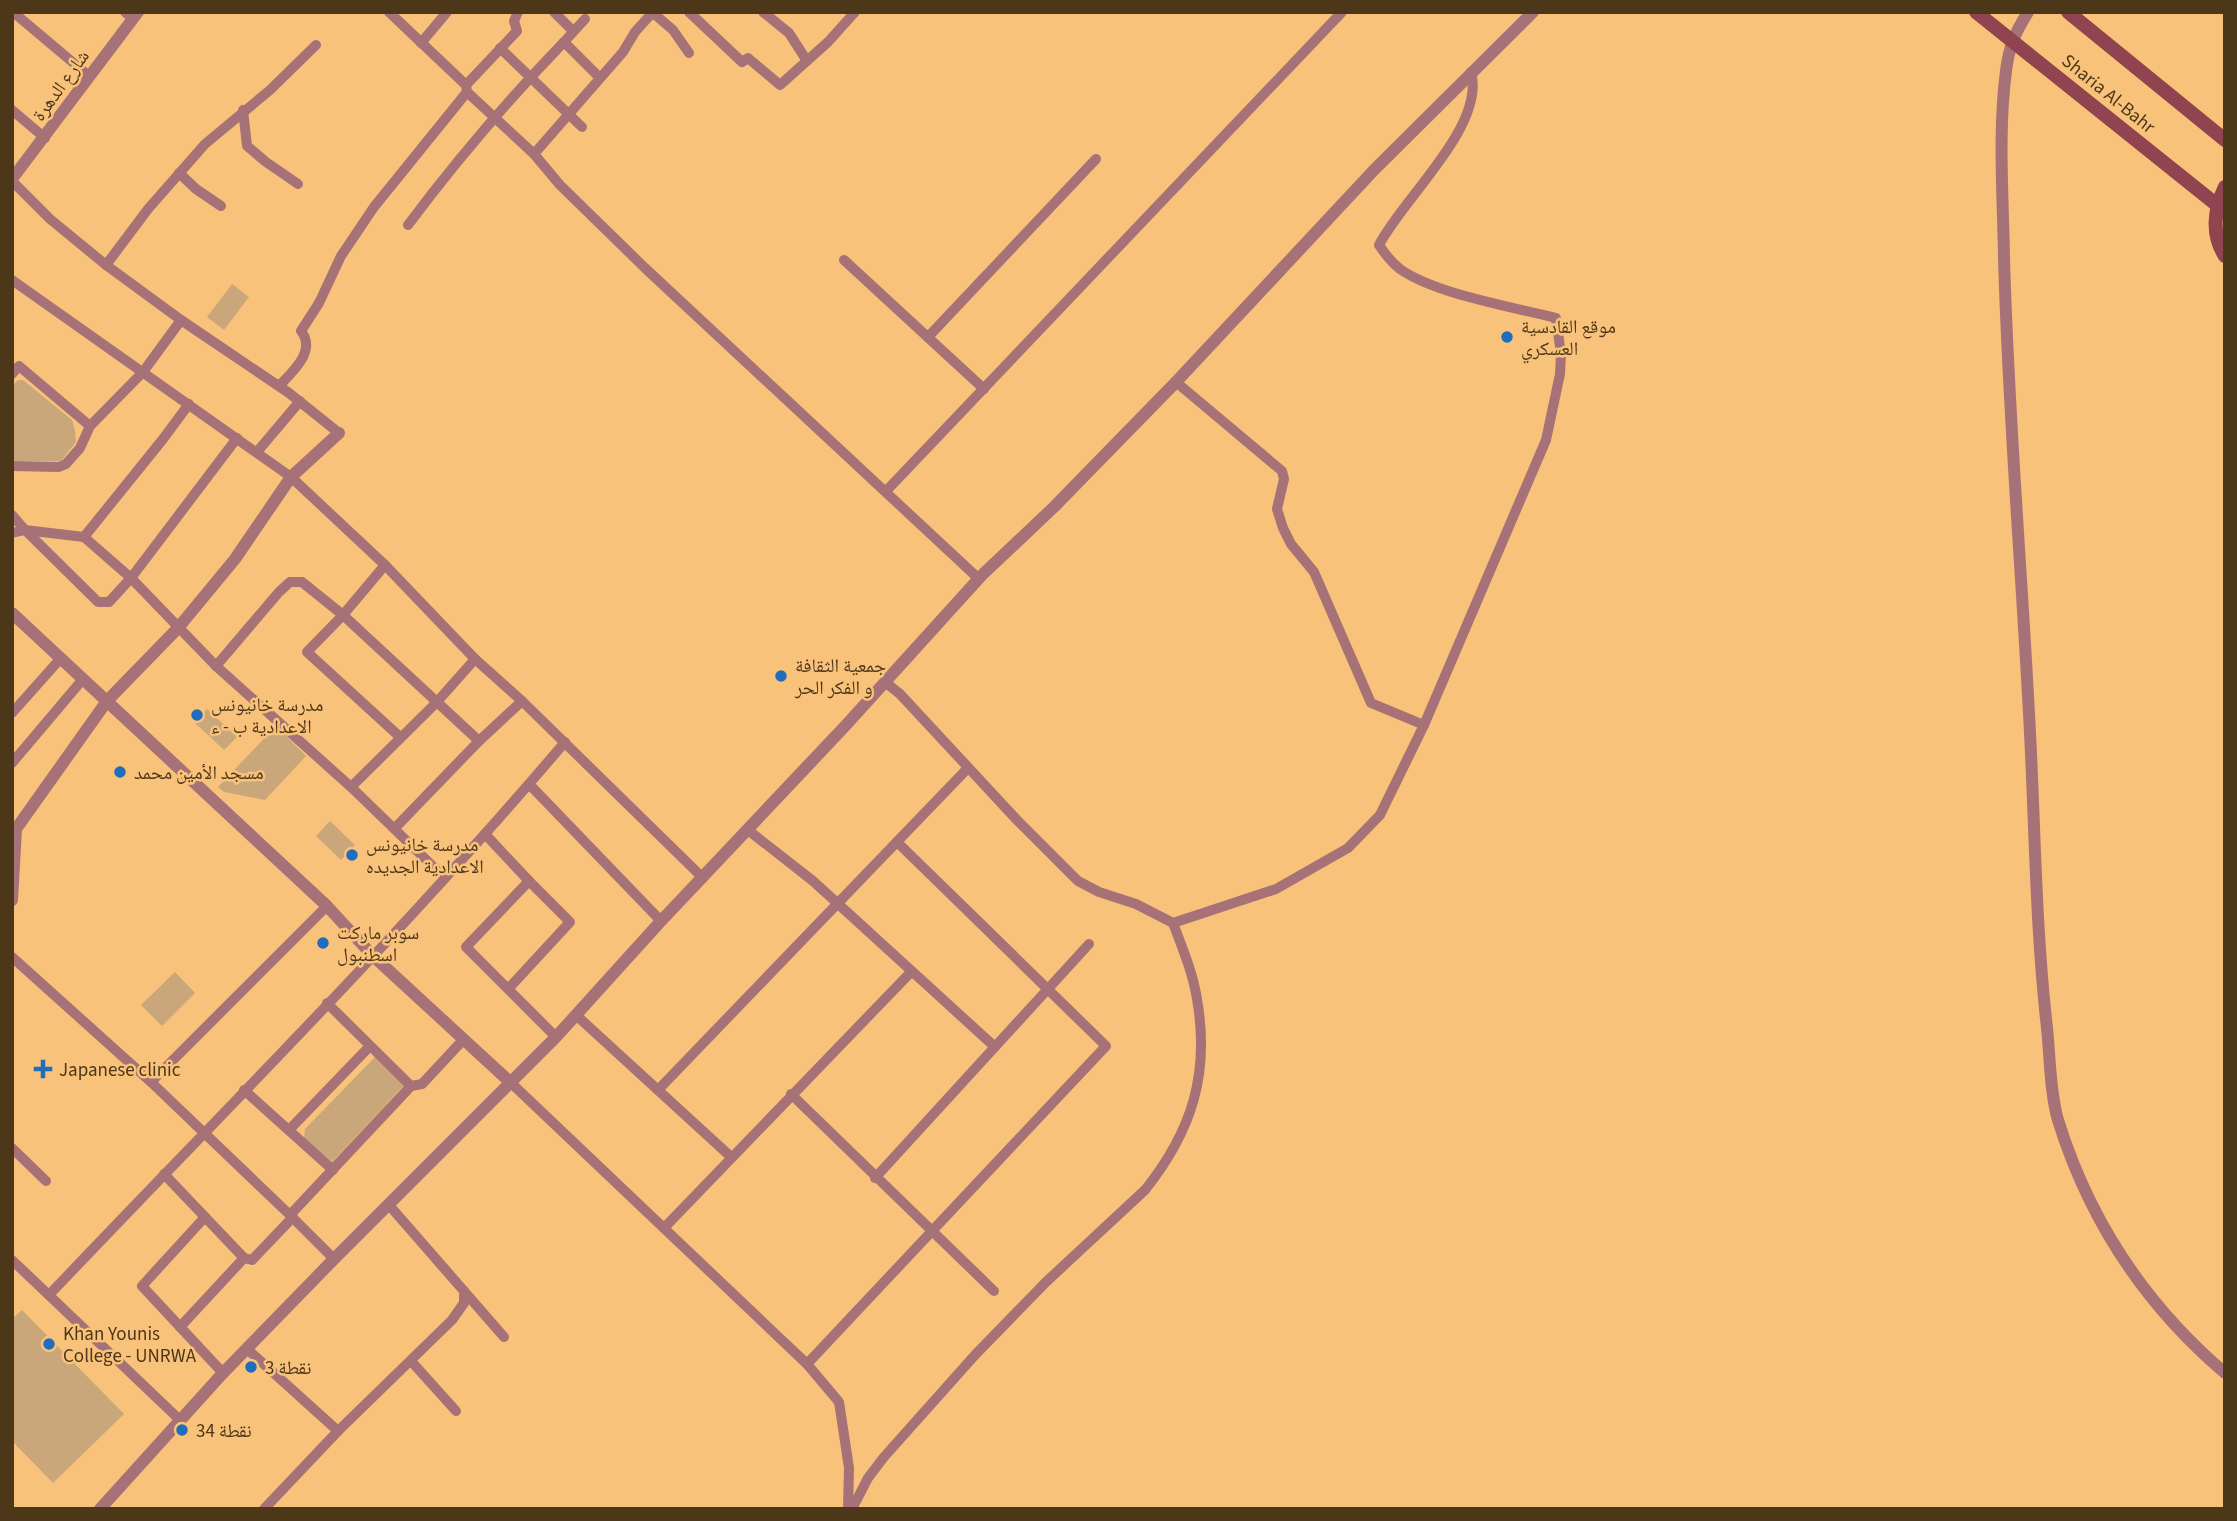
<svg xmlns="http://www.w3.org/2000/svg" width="2237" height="1521" viewBox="0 0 2237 1521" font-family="'Source Sans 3','Noto Naskh Arabic',sans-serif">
  <rect width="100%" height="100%" fill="#f9c27b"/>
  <g fill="#c9a77b">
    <path d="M232,284L249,297L224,330L207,317Z"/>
    <path d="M18,380H23L72,420L75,430L76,442L61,461H12V386Z"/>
    <path d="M207,709L237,737L224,750L194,722Z"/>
    <path d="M276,726L306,756L265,800L224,792L218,787Z"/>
    <path d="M330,821L355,845L341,860L316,836Z"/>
    <path d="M175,972L195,993L162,1026L141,1005Z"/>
    <path d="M375,1057L405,1084L332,1162L304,1138L305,1129Z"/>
    <path d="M22,1310L124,1414L53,1483L12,1441V1319Z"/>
  </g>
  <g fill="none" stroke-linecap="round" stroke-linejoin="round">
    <g stroke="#a77277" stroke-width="10">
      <path d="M13,12L89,76"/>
      <path d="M125,12L133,19"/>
      <path d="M389,12L466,85L467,92L534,154L560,185L645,268L979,579"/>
      <path d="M554,12L573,31"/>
      <path d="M652,12L673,30L689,53"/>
      <path d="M689,12L742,62L748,58L780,85L828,42L855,12"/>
      <path d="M763,12L789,33L807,61"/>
      <path d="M585,19L564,42L599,77"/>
      <path d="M421,43L447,12"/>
      <path d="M500,48L582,127"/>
      <path d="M466,85L517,31L514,21L518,12"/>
      <path d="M12,110L45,138"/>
      <path d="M243,110L247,146L266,162L298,184"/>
      <path d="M534,154L623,52L635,32L653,12"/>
      <path d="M179,173L196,189L221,206"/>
      <path d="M12,181L50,219L106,265L181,320L289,393L339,433"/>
      <path d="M408,225C456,161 508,100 564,42"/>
      <path d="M844,260L984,389"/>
      <path d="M106,265L148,209L205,144L270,90L316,45"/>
      <path d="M12,280L291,477L385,565L475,659L522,701L703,878"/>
      <path d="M928,337L1096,159"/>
      <path d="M12,374L19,366L90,426"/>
      <path d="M1176,382L1282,471L1284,479L1277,509L1283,528L1291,544L1314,572L1371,703L1424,725"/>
      <path d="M279,386C292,372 317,351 301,331L319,303L341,256L374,207L467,92"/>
      <path d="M257,452L300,401"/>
      <path d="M12,466L59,467L66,464L80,448L90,426L143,372L181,320"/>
      <path d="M889,488L1342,12"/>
      <path d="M12,515L25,530L84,537L131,578L216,666L351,787L444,877"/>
      <path d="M12,533L25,530L98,602H109L131,578L237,438"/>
      <path d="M84,537L163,439L189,404"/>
      <path d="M385,565L343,615L307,652L400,737"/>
      <path d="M216,666L279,592L290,582H302L343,615L479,741"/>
      <path d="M12,713L61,658"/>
      <path d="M12,763L83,679"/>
      <path d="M529,784L661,921"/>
      <path d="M351,787L436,703L475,659"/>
      <path d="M395,828L479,741L522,701"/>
      <path d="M748,830L813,881L995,1047"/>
      <path d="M485,834L529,881L466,947L556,1037"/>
      <path d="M327,906L151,1082L290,1215L334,1259"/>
      <path d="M1173,923L1276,889L1348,848L1380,815L1424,725L1546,440L1560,374L1561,354L1556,318C1513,307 1435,294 1400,269C1391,262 1385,254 1379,245C1403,198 1486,126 1471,72"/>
      <path d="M12,957L151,1082"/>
      <path d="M509,988L570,922L529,881"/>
      <path d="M576,1015L730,1156"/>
      <path d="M510,1082L807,1364L839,1402L849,1468L848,1509"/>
      <path d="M411,1086L422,1084L463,1040"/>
      <path d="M244,1090L333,1170"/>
      <path d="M658,1090L968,768"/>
      <path d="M791,1094L994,1291"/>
      <path d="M289,1130L370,1046"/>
      <path d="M12,1148L46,1181"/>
      <path d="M164,1174L244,1258L180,1327"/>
      <path d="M875,1178L1089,944"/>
      <path d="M389,1205L504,1337"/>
      <path d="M290,1215L411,1086L327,1003"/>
      <path d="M205,1217L142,1286L223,1373"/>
      <path d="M664,1228L911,972"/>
      <path d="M244,1258L252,1260L293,1217"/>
      <path d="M12,1260L181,1421"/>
      <path d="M49,1295C222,1113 402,934 565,742"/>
      <path d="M247,1349L338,1431L452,1320L464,1303V1291"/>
      <path d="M411,1361L456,1411"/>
      <path d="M807,1364L1106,1046L897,842"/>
      <path d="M264,1509L338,1431"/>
      <path d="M852,1509L868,1478L884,1457L975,1355L1046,1282L1145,1190C1192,1131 1210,1074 1197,999C1193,973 1182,947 1173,923L1136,904L1099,892L1078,881L1017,820L900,694L885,682"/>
    </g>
    <g stroke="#a77277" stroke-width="12">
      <path d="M2028,12C2015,33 2009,46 2006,71C1998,132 2003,196 2004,257C2008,409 2021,561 2029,714C2035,818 2035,923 2047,1028C2050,1056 2050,1093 2058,1120C2089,1220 2144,1304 2225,1373"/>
      <path d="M12,179L138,12"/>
      <path d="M12,613L327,906L372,955L510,1082"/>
      <path d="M12,900L16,829L107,701L178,628L235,559L291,477L339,433"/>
      <path d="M100,1509L223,1373L334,1259L556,1037L661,921L847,724L982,575L1054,507L1176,382L1374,170L1533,12"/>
    </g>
    <g stroke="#8f444f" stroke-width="14">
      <path d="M1976,12L2217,205"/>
      <path d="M2068,12L2225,140"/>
      <path d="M2225,187C2214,209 2211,235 2225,256"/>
    </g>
  </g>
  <g fill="#1f6dbc" stroke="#f9c27b" stroke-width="2.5">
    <circle cx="1507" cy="337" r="7"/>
    <circle cx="781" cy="676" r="7"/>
    <circle cx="197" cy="715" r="7"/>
    <circle cx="120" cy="772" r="7"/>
    <circle cx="352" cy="855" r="7"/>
    <circle cx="323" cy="943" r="7"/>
    <path d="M39.5 1058.5h7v7h7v7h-7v7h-7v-7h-7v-7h7z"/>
    <circle cx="49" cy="1344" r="7"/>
    <circle cx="251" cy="1367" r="7"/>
    <circle cx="182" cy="1430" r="7"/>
  </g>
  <g text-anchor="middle" stroke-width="5" stroke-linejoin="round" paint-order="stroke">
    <g font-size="19" fill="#4d3719" stroke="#f9c27b">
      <text transform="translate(60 85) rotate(-54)" y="7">شارع الدهرة</text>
      <text transform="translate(2109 93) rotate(39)" y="7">Sharia Al-Bahr</text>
    </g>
    <g font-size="19" fill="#4d3719" stroke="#f9c27b" text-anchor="start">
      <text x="1521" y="333">موقع القادسية<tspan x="1521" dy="22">العسكري</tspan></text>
      <text x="795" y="672">جمعية الثقافة<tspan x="795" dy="22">و الفكر الحر</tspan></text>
      <text x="211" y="711">مدرسة خانيونس<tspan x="211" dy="22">الاعدادية ب - ء</tspan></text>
      <text x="134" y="779">مسجد الأمين محمد</text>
      <text x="366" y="851">مدرسة خانيونس<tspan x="366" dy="22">الاعدادية الجديده</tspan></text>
      <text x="337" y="939">سوبر ماركت<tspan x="337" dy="22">اسطنبول</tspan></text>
      <text x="59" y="1076">Japanese clinic</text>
      <text x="63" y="1340">Khan Younis<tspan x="63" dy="22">College - UNRWA</tspan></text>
      <text x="265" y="1374">نقطة 3</text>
      <text x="196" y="1437">نقطة 34</text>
    </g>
  </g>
  <rect width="2237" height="1521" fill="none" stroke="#4d3719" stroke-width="28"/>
</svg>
